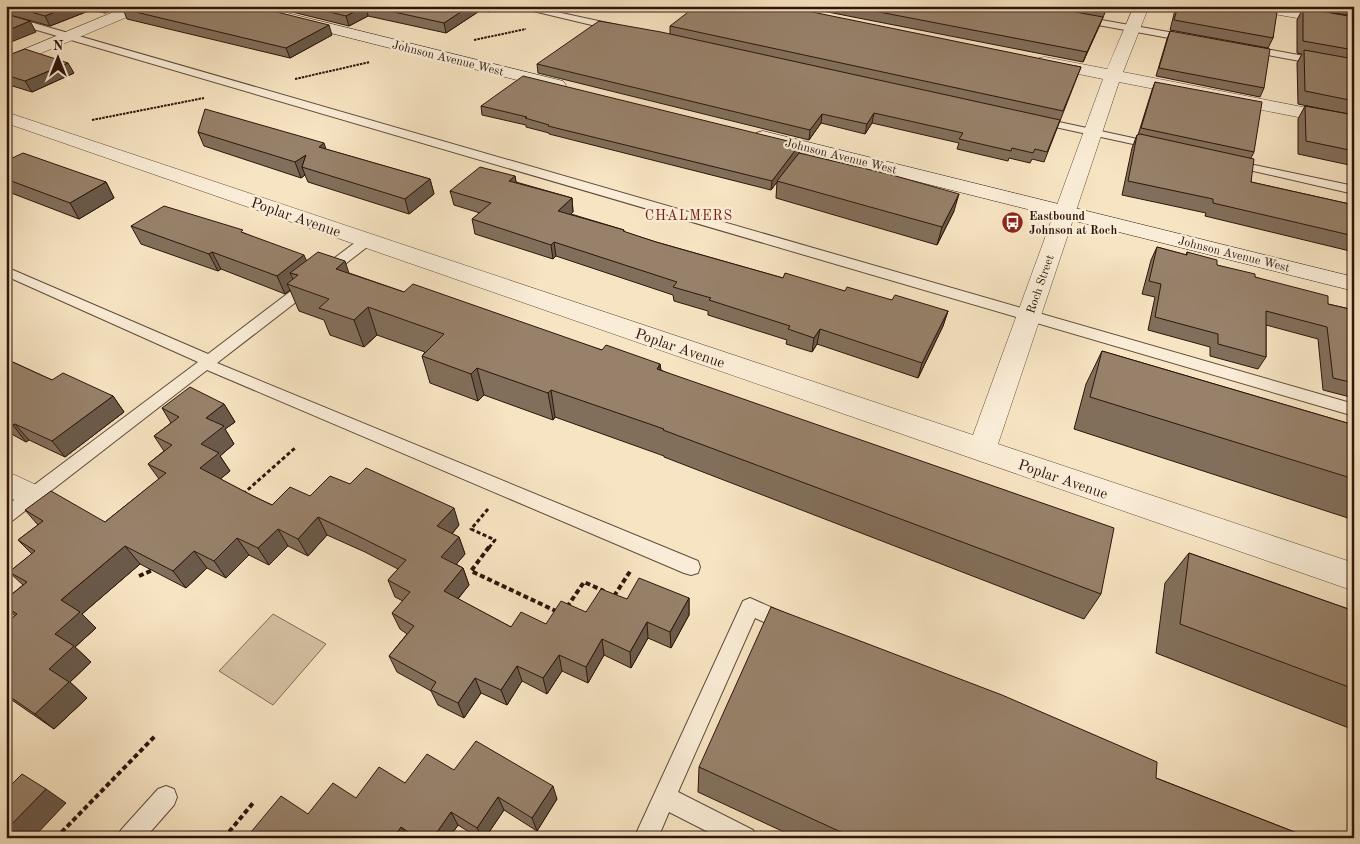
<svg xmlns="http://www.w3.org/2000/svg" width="1360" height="844" viewBox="0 0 1360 844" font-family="'Old Standard TT',serif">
  <rect width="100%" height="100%" fill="#f7e4c2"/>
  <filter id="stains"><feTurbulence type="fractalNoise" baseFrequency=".004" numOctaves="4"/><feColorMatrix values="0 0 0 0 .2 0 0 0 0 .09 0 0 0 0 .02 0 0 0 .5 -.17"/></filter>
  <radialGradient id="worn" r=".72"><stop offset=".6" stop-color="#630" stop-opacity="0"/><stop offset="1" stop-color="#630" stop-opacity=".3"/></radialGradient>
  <path fill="#d5c1a3" stroke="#826b57" d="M273,614L326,644L273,705L219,671Z"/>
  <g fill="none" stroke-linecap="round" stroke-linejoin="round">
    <defs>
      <g id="service">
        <path d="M512,6H529L617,25L622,28L617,31Z"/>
        <path d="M6,15L1354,404V416L6,21Z"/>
        <path d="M1079,16L1191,36L1196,39L1191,42L1076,21L1074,19Z"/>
        <path d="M1249,46L1354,65V71L1246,51V47Z"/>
        <path d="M1036,117L1156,143L1162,146L1156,149L1032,122L1031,120L1032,118Z"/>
        <path d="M1231,160L1354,186V194L1227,165L1225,163L1227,161Z"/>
        <path d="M366,237L373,241L371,244L217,363L698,561L700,567L698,573L691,575L684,573L207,370L12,521L6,523V506L198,362L6,276V267L208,354L361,238Z"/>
        <path d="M750,598L793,617L796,623L793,629L786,632L755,618L678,792L753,830L757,838H720L669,812L658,838H634L743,601Z"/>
        <path d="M166,786L174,789L177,797L174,805L145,838H117L121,830L158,789Z"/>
      </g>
      <g id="minor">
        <path d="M128,6H148L146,9L6,68V57Z"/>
        <path d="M1134,6H1149L1123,72L1354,117V128L1119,82L998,444L1354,563V591L6,123V112L973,435L1103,79L1039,66L1037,62L1039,58L1045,57L1107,69Z"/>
        <path d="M1244,6H1280L1354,18V28L1251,10L1246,9Z"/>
        <path d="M6,471L43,488L47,496L43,504L32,508L6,496Z"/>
      </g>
      <g id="secondary">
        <path d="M233,6H259L563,81L566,85L563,89L557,90L235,9Z"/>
        <path d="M763,131L1354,277V291L756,141L754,137L756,133Z"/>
      </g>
    </defs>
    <use href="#service" stroke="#604939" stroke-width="2"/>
    <use href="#minor" stroke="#604939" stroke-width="1"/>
    <use href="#secondary" stroke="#2e150b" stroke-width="1"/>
    <g stroke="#2e150b" stroke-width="2" stroke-dasharray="2.5 1" stroke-linecap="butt">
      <path d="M474,40L526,29"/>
      <path d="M295,79L370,62"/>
      <path d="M92,120L204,98"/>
    </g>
    <g stroke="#2e150b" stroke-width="3" stroke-dasharray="4 2.5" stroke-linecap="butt">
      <path d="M243,494L295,448"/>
      <path d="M488,509L471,529L495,540L488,549"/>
    </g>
    <g stroke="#2e150b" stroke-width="4" stroke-dasharray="5 3" stroke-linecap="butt">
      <path d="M489,547L471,571L558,612"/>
      <path d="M139,576L155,569"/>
      <path d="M614,596L631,570"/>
      <path d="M567,607L584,582L604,591"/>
      <path d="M56,838L156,735"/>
      <path d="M224,838L253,803"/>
    </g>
    <use href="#service" fill="#faedd7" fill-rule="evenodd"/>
    <use href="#minor" fill="#faedd7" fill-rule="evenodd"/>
    <use href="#secondary" fill="#faedd7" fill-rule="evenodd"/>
  </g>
  <g fill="#826f5b" stroke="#2e150b">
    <path d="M6,6H123L105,13L91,10L50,26L6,14Z"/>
    <path d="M268,6H499L489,12L481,10L446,33L368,16L349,26Z"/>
    <path d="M797,6H1108L1083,62Z"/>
    <path d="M1176,6H1276L1273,38L1268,48L1170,30Z"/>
    <path d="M1296,6H1354V16L1296,7Z"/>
    <path d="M1303,8L1354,17V166L1298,154V119L1305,106L1353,115L1298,104L1297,63L1302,54L1297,53V20Z"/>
    <path d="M123,9L332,35L290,58L127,19Z"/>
    <path d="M745,9L1081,67L1044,162L1032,159L1030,163L1009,158L1008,161L957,149L959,143L872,123L865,134L821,123L809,140L538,73L537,64L670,34V26Z"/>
    <path d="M1170,31L1264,88L1260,97L1156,76L1167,39Z"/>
    <path d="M6,46L10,53L7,55L74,73L32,92L6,84Z"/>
    <path d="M1155,82L1254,152L1251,158V182L1354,205V252L1205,216L1206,213L1122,195L1132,148L1137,135H1138L1152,90Z"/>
    <path d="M481,106L800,144L799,153L954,211L937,245L776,198L777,182L771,190L549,134V133L526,127V125L482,115Z"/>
    <path d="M198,132L325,149L430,179L434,194L409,214L308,182L305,175L301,178L204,146Z"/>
    <path d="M6,161L106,182L114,198L79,219L6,191Z"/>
    <path d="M515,176L516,182L572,198L573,212L571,214L624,230V232L656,242L783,278L845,291L948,311L943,326L918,378L817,344L812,352L786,344L787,340L708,315V311L674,301L673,295L556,256L553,259L475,234L472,219L480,213L454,205L450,191Z"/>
    <path d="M131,226L244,233L307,261L349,273L404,292L602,350L660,364L661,370L1101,594L1084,619L664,457V456L555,417L553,420L484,395L478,401L430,383L422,356L425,352L377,335L364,347L330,335L324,320L299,311L290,290L285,294L221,269L218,271L141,244Z"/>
    <path d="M1157,247L1186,255L1187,252L1217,265L1255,277L1328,304L1354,310V398L1323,390L1318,339L1266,325V357L1258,369L1210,356V347L1148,330L1155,297L1142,294L1151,260Z"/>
    <path d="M1102,351L1354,425V520L1074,429L1086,384Z"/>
    <path d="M6,359L52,380L113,396L124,412L65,457L29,440L26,442L6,431Z"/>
    <path d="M224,404L235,422L225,429L234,444L220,456L230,471L220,479L253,496L272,505L310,496L350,484L459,525L452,534L459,537L465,554L456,564L463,568L469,585L458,599L511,627L546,624L586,612L627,599L689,598V615L671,648L648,638L631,668L604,655L588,683L562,671L547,694L522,681L507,705L481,693L464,718L438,705L431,691L397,672L389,656L407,634L400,629L392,613L403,601L395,597L388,580L398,569L365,552L327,535L308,556L288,546L269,565L249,555L226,578L207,568L186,588L140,564L82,614L96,628L75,647L91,662L70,682L87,698L54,729L6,696V654L8,653L6,651V623L15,616L6,608V599L23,585L9,572L32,554L18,540L38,525L25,510L105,522L159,479L148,464L164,451L154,436L171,423L162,408Z"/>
    <path d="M1189,553L1354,611V730L1156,653L1165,583Z"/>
    <path d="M699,767L1156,778L1310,838H797L698,792Z"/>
    <path d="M454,770L557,799L537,831L504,810L485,838H479L458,825L449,838H246L308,814L356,798L405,783Z"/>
  </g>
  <g fill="#6a5a4a" stroke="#2e150b">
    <path d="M69,6H89L91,10L50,26L45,16Z"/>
    <path d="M102,6H123L105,13Z"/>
    <path d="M366,6L368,16L349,26L346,16Z"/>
    <path d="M470,6H481V10L446,33L444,23Z"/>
    <path d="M489,6H499L489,12Z"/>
    <path d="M1103,17L1099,27L1083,62L1087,52Z"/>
    <path d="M30,21L36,32L6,44V31Z"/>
    <path d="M329,25L332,35L290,58L286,48Z"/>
    <path d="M6,46L10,53L6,56Z"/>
    <path d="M68,63L74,73L32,92L25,81Z"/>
    <path d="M874,113L872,123L865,134L867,124Z"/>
    <path d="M822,114L821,123L809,140L810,130Z"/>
    <path d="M324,143L329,158L319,147Z"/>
    <path d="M800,144L799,153L771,190L772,181Z"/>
    <path d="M306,155L302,167L305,175L301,178L295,162Z"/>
    <path d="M515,176L517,189L509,181Z"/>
    <path d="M430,179L434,194L409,214L405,199Z"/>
    <path d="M106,182L114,198L79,219L70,203Z"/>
    <path d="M959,194L954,211L937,245L942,227Z"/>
    <path d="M572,198L573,212L560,225L558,211Z"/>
    <path d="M554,242L556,256L553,259L551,245Z"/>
    <path d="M212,252L221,269L218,271L209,254Z"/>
    <path d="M304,255L312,273L298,275L290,273L296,285L287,284L290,290L285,294L277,276Z"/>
    <path d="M345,261L354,289L336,269Z"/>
    <path d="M368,307L377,335L364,347L354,320Z"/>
    <path d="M948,311L943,326L918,378L922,363Z"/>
    <path d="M820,329L817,344L812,352L814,338Z"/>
    <path d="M660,364L661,391L657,369Z"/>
    <path d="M477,368L484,395L478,401L471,374Z"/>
    <path d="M551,390L555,417L553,420L548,393Z"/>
    <path d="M113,396L124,412L65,457L52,441Z"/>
    <path d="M224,404L235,422L225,429L234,444L220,456L230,471L212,486L200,468L201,444L206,418Z"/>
    <path d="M15,424L29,440L26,442L13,425Z"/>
    <path d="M454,508L459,525L443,544L437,526Z"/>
    <path d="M318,517L327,535L308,556L298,539Z"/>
    <path d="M278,529L288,546L269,565L258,548Z"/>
    <path d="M459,537L465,554L448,574L441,557Z"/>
    <path d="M237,538L249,555L226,578L214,561Z"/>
    <path d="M125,546L140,564L82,614L96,628L75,647L91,662L70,682L87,698L54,729L35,714L49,669L61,600Z"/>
    <path d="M194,551L207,568L186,588L173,571Z"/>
    <path d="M463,568L469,585L450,608L444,591Z"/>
    <path d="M689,598V615L671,648L670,632Z"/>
    <path d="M647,622L648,638L631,668L630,652Z"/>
    <path d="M602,639L604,655L588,683L586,667Z"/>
    <path d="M559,655L562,671L547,694L543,678Z"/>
    <path d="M517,666L522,681L507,705L501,690Z"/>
    <path d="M475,678L481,693L464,718L458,703Z"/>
    <path d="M553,786L557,799L537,831L532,818Z"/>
    <path d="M46,789L66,803L33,838H6V830Z"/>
    <path d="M498,797L504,810L485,838H482L477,828Z"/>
    <path d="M451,812L458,825L449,838H433Z"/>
    <path d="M401,827L409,838H393Z"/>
  </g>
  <g fill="#97816a" stroke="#2e150b">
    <path d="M10,6H69L45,16Z"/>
    <path d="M129,6H253L329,25L286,48L123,9Z"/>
    <path d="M306,6H365L346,16Z"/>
    <path d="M367,6H470L444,23Z"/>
    <path d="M696,6H732L745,9L749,6H783L1081,67L1063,111L670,26Z"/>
    <path d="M848,6H1042L1103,17L1087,52Z"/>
    <path d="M1097,6H1108L1107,8Z"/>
    <path d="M1178,6H1278L1273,38L1174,20Z"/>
    <path d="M1303,8L1354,17V50L1303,41Z"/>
    <path d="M6,14L30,21L6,31Z"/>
    <path d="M599,21L661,32L1060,120L1047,152L1035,149L1033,153L1012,148L1011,151L959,139L963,133L874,113L867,124L822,114L810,130L537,64Z"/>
    <path d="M1170,31L1270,49L1264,88L1159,68Z"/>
    <path d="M25,49L68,63L25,81L6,75V56Z"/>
    <path d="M1304,50L1354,59V101L1305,91Z"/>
    <path d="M523,76L800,144L772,181L548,126L549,125L525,118L527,117L481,106Z"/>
    <path d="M1155,82L1262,102L1254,152L1141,128Z"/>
    <path d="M1305,106L1354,115V151L1306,141Z"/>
    <path d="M205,109L324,143L319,147L430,179L405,199L302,167L306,155L295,162L198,132Z"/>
    <path d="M1140,134L1254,159L1251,182L1354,205V236L1213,203V199L1128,181L1137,135Z"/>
    <path d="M23,153L106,182L70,203L6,179V161Z"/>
    <path d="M799,153L892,175L959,194L942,227L777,181Z"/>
    <path d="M480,167L515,176L509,181L572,198L558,211L624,230L623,231L656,242L783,278L785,273L845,291L847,287L892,300L895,295L948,311L922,363L820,329L814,338L788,329L790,326L709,300L711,298L673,287L677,282L554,242L551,245L472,219L491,203L450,191Z"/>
    <path d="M164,206L243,230L241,232L304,255L277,276L212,252L209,254L131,226Z"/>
    <path d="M1157,247L1187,255V252L1217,260V265L1255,274V277L1328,296V304L1354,310V383L1333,378L1327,327L1266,311V357L1218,344V334L1155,317L1161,284L1149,281Z"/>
    <path d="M318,252L345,261L336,269L404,292L413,284L602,350L606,345L660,364L657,369L1114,528L1101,594L663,430L664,429L551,390L548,393L477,368L471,374L422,356L444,334L368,307L354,320L319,308L329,299L287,284L298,275L290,273Z"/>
    <path d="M1102,351L1354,425V479L1090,397Z"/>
    <path d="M6,359L52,380L63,373L113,396L52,441L15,424L13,425L6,422Z"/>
    <path d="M190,387L224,404L206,418L224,426L201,444L219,453L200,468L253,496L272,505L290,487L310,496L330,476L350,484L366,468L454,508L437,526L459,537L441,557L463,568L444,591L511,627L521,612L546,624L561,601L586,612L601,589L627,599L639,578L689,598L670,632L647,622L630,652L602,639L586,667L559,655L543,678L517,666L501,690L475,678L458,703L431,690L436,682L389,656L414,626L392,613L410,592L388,580L406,560L356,535L318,517L298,539L278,529L258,548L237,538L214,561L194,551L173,571L125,546L61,600L80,612L55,634L74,646L49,669L69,682L35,714L6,694V654L10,651L6,649V623L17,614L6,607V599L27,582L9,572L35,551L18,540L43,521L25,510L51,491L105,522L166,473L148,464L172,445L154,436L179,417L162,408Z"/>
    <path d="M1189,553L1354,611V689L1180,624Z"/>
    <path d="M771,607L1002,695L1157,762L1156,778L1310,838H854L699,767Z"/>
    <path d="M476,741L553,786L532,818L498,797L477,828L451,812L433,838H417L401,827L393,838H246L281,796L308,814L333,783L356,798L379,767L405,783L427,754L454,770Z"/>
    <path d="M22,774L46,789L6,830V790Z"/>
  </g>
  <defs>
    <symbol id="bus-disc" viewBox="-11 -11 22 22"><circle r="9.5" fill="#8f2418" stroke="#faedd7"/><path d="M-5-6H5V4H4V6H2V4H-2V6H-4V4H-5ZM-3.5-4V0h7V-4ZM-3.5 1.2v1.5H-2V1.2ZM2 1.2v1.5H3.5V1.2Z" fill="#fff"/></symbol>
  </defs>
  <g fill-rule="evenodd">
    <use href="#bus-disc" x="1000" y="210" width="25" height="25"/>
  </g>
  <g text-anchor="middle" stroke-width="4.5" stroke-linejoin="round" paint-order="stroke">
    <g font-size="12" fill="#2e150b" stroke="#faedd7">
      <text transform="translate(448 58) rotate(14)" y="4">Johnson Avenue West</text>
      <text transform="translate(841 156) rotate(14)" y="4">Johnson Avenue West</text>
      <text transform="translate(1234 254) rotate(14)" y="4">Johnson Avenue West</text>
      <text transform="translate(1040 284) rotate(-71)" y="4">Roch Street</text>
    </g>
    <g font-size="12" font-weight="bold" fill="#2e150b" stroke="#faedd7" text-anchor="start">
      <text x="1029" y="220">Eastbound<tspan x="1029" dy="14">Johnson at Roch</tspan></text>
    </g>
    <g font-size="14" letter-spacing="1" fill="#7a1f14" stroke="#faedd7">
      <text x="689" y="220">CHALMERS</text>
    </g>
    <g font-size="15" fill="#2e150b" stroke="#faedd7">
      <text transform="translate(296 217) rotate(19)" y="5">Poplar Avenue</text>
      <text transform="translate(680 348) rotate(19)" y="5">Poplar Avenue</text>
      <text transform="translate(1063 479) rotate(19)" y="5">Poplar Avenue</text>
    </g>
  </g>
  <rect width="1360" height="844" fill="none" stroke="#f7e4c2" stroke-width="25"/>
  <rect x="8" y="8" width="1345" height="829" fill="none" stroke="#2e150b" stroke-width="2.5"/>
  <rect x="12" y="12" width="1335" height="819" fill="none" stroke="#2e150b"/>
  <g transform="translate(58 58)" stroke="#faedd7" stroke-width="4" paint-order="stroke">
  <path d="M0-4L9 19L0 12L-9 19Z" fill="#2e150b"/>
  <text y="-8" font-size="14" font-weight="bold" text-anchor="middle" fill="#2e150b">N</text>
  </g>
  <rect width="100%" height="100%" filter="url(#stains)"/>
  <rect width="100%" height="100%" fill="url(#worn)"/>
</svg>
